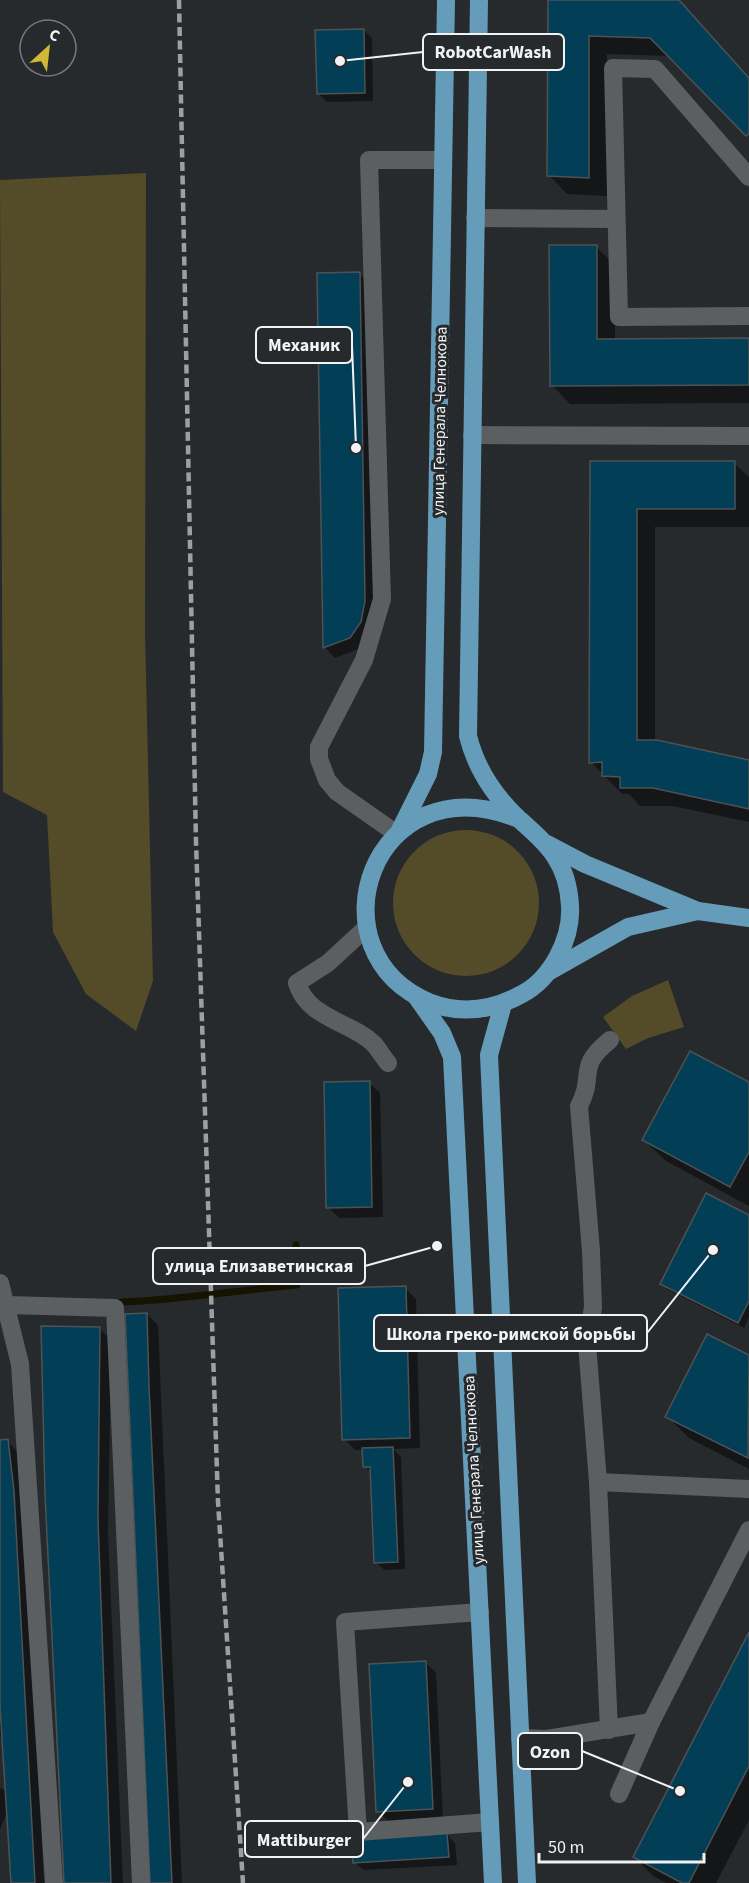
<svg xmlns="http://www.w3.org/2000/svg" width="749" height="1883" viewBox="0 0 749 1883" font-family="'Source Sans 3',sans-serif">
  <rect width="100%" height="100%" fill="#262a2c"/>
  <g fill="#544c28">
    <path d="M146,173L145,632L153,981L136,1031L86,994L53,932L47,815L3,792L0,180Z"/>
    <circle cx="466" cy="903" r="73"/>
    <path d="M668,980L684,1027L648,1038L626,1049L603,1017L632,996Z"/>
  </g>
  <g fill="#0007">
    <path d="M550,0H677L749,78V137L670,56L607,54V196L567,194L549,175Z"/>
    <path d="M363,30L372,38L373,101L327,102L318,93Z"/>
    <path d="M596,247L615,265V340H749V403L570,404L552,385Z"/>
    <path d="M359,274L370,284L376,613L361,648L335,658L325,647Z"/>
    <path d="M592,462L734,463L749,477V527H655V742L749,762V822L673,806H640L629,794H622L591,762Z"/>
    <path d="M369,1083L380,1093L383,1217L339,1218L328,1207Z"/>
    <path d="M749,1084V1206L666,1161L644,1140Z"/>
    <path d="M749,1216V1317L744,1328L667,1289L662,1284Z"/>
    <path d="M405,1288L416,1299L420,1448L393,1449L401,1457L405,1569L384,1570L376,1562L372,1474L365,1466L364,1450H355L344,1439Z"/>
    <path d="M147,1314L158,1325L182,1883H151Z"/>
    <path d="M100,1329L111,1340L108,1531L123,1883H65Z"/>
    <path d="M708,1336L749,1356V1469L689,1438L667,1416Z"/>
    <path d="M0,1441H7L18,1452L24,1502L44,1883H13L8,1810L0,1829V1788L7,1791L3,1728L0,1738Z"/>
    <path d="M749,1635V1820L716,1883H667L653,1876L635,1857Z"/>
    <path d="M425,1662L436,1673L443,1820L389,1822L378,1811Z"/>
    <path d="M447,1835L455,1843L457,1865L363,1870L355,1862Z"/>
  </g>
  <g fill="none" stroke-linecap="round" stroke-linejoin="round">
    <path stroke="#171301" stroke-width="7" d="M121,1302C181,1300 238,1290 297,1285L296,1245"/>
  </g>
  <g fill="#033e57" stroke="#4e5254" stroke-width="1.5">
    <path d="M548,0H679L749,78V134L746,136L650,38L589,36V178L547,176Z"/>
    <path d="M364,29L365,93L317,94L315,30Z"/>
    <path d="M549,245H597V339L749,338V385L550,386Z"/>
    <path d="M360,272L365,601L361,622L350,638L323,648L317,273Z"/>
    <path d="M590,461H735V509H637V740H657L749,760V809L653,788H620V777L602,776V762L589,763Z"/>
    <path d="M690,1051L749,1082V1152L730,1187L642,1140Z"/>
    <path d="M370,1081L372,1207L326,1208L324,1082Z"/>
    <path d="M706,1193L749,1215V1301L738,1323L660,1284Z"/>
    <path d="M406,1286L410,1438L342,1440L338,1288Z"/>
    <path d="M147,1313L149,1386L172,1883H150L125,1314Z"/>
    <path d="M41,1326L100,1327L98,1519L111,1883H64L45,1495Z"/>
    <path d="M707,1334L749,1355L748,1458L665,1417Z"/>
    <path d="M8,1439L14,1491L35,1883H11L0,1707V1440Z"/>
    <path d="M393,1447L398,1562L374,1563L370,1467H363L362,1448Z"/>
    <path d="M749,1632V1766L689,1883H682L633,1857Z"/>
    <path d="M426,1661L433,1809L376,1812L369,1664Z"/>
    <path d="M447,1833L449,1857L353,1863L352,1839Z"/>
  </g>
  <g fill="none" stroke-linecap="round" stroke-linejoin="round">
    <g stroke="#5b5f61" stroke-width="18">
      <path d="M749,177L655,69L613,68L619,317L749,316"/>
      <path d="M475,218L616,219"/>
      <path d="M472,435L749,436"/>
      <path d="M397,834L337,792L327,780L319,759V747L364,660L382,599L369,160H443"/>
      <path d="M367,927L328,963L297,983C308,1019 350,1021 374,1044C379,1050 383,1057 388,1063"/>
      <path d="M0,1283L20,1364L54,1883"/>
      <path d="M6,1305L115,1308L141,1883"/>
      <path d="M598,1482L749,1489"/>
      <path d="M480,1612L345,1622L358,1832L490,1822"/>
      <path d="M609,1730L598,1482L587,1344L593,1307L591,1251L579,1106C596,1075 575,1068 610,1040"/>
      <path d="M520,1738L547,1739L651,1722L749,1530"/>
      <path d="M619,1794L651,1722"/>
    </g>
    <g stroke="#659cba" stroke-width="18">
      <path d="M479,0L468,736C476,768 495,797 520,820C549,846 568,863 570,906C572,939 551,979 522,994C493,1010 463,1015 431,1003C307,953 372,759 519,819"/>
      <path d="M400,830L428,774L433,752L446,0"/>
      <path d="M547,844L585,864L698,911L749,918"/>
      <path d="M550,971L628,927L698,911"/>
      <path d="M416,996L442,1033L452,1057L493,1883"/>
      <path d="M503,1004L489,1055L527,1883"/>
    </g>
    <path stroke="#9da0a2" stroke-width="4.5" stroke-dasharray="9 4.5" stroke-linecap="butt" d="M179,0L196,842L218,1502L243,1883"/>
  </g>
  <g text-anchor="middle" stroke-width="6" stroke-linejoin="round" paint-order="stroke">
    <g font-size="16" fill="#f0f2f4" stroke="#262a2c">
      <text transform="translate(439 421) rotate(-89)" y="6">улица Генерала Челнокова</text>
      <text transform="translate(473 1470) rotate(-93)" y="6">улица Генерала Челнокова</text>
    </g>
  </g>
  <path fill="none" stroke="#f0f2f4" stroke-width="2" d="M340 61L423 52M356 448L352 345M437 1246L365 1266M713 1250L647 1333M680 1791L582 1751M408 1782L363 1839"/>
  <g fill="#f0f2f4" stroke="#262a2c" stroke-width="2">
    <circle cx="340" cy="61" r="6"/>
    <circle cx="356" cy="448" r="6"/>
    <circle cx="437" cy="1246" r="6"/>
    <circle cx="713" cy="1250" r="6"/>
    <circle cx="680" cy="1791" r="6"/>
    <circle cx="408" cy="1782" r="6"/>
  </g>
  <g fill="#262a2c" stroke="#f0f2f4" stroke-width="2">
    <rect x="423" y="34" width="141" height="36" rx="6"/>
    <rect x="256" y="327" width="96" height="36" rx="6"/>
    <rect x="153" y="1248" width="212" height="36" rx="6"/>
    <rect x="374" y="1315" width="273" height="36" rx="6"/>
    <rect x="518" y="1733" width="64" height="36" rx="6"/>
    <rect x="245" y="1821" width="118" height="36" rx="6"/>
  </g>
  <g font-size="18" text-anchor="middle" font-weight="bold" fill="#f0f2f4">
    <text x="493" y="58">RobotCarWash</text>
    <text x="304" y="351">Механик</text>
    <text x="259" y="1272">улица Елизаветинская</text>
    <text x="511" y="1340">Школа греко-римской борьбы</text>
    <text x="550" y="1758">Ozon</text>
    <text x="304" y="1846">Mattiburger</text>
  </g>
  <g transform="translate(48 48) rotate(27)"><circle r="28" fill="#262a2c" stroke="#777a7c" stroke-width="1.5"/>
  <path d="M0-4.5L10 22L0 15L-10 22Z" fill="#d1b736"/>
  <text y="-9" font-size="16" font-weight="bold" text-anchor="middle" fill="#f0f2f4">С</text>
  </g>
  <path d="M539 1853v9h165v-9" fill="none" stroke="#f0f2f4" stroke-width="3"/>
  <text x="548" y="1853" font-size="18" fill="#f0f2f4" stroke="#262a2c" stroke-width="4.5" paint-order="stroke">50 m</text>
</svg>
